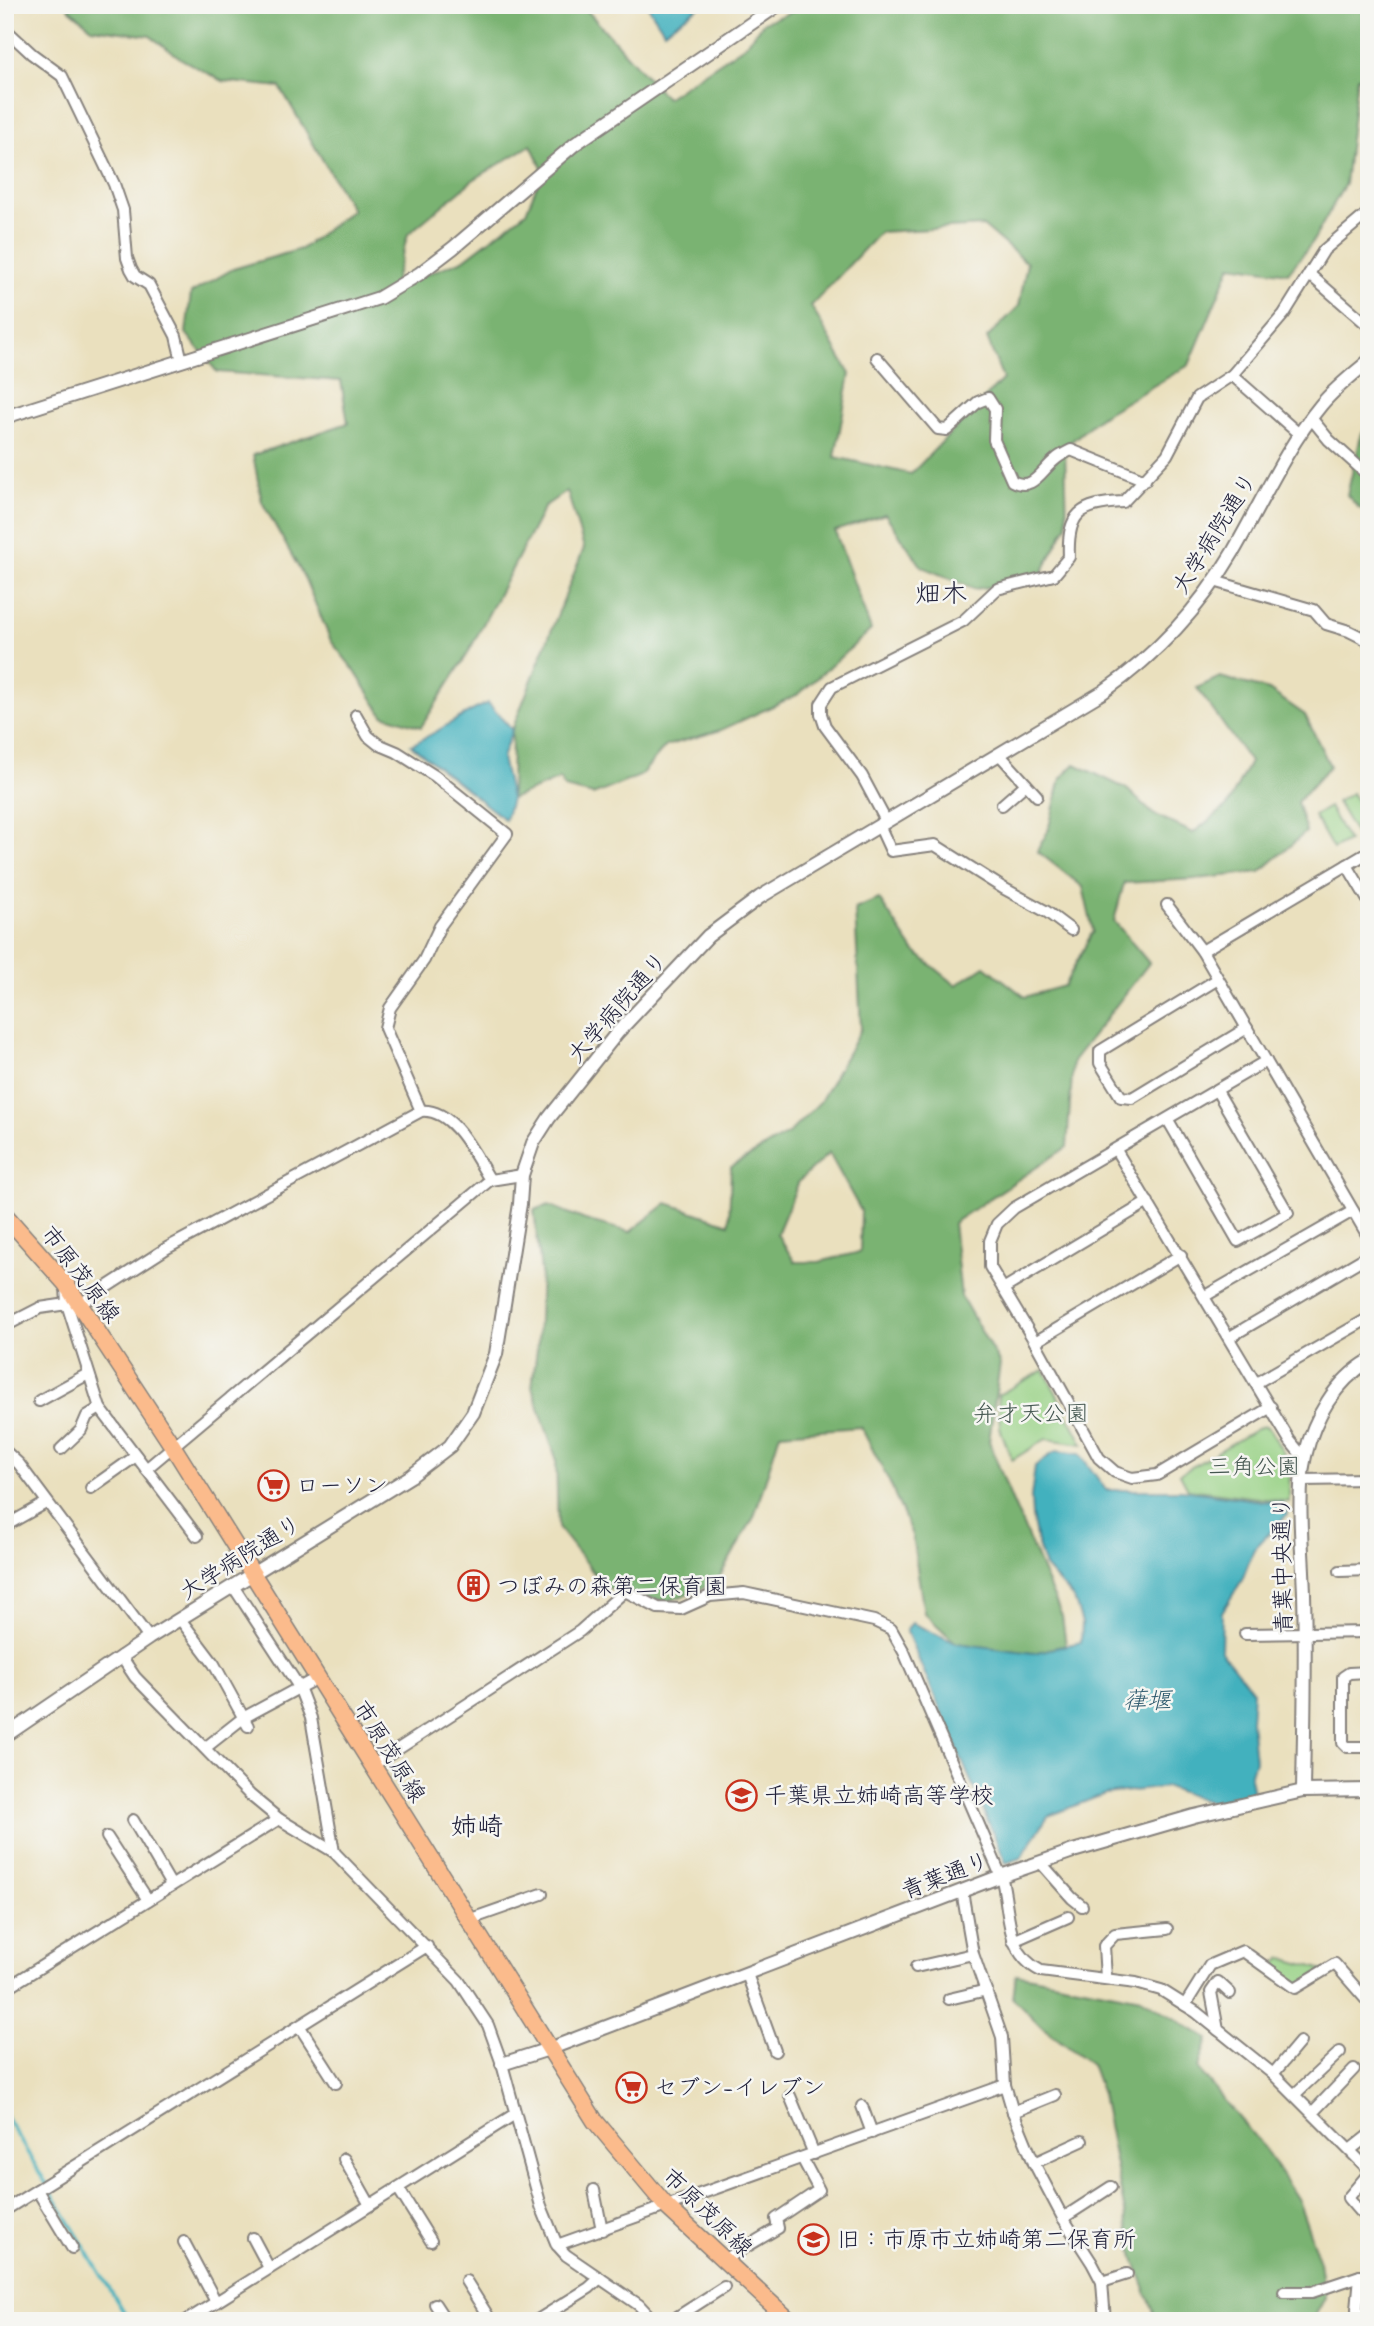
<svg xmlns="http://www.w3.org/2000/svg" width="1374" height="2326" viewBox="0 0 1374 2326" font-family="Mynerve,'Klee One',sans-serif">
  <rect width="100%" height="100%" fill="#f6f6f2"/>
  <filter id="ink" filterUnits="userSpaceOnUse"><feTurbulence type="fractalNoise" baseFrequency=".0143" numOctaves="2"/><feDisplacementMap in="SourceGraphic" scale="14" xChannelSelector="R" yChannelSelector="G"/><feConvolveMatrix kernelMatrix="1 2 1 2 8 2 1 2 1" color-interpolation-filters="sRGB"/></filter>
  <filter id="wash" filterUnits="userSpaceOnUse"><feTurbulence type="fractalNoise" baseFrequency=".00686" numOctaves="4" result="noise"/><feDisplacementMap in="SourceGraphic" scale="28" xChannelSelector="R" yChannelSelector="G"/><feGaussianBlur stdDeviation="1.57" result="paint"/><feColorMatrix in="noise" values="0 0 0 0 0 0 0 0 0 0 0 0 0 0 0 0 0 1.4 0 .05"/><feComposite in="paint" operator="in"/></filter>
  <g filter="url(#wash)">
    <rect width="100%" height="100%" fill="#eae0be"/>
    <g fill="#98d185" stroke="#5d7a60" stroke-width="2">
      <path d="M1352,793L1369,822V829L1357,836L1337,802Z"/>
      <path d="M1329,807L1348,841L1333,849L1314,816Z"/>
      <path d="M1044,1370L1083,1444L1046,1439L1012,1460L1000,1428L998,1395Z"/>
      <path d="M1266,1426L1270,1430L1290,1464L1289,1502L1188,1489L1180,1474L1260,1427Z"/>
      <path d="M1282,1958L1324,1970L1295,1988L1270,1971Z"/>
    </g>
    <g fill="#7ab372" stroke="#4e6a56" stroke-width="2" fill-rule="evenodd">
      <path d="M68,5H582L666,98L744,46L764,22L811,5H1369V78L1357,77L1345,184L1312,243L1288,273L1231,265L1189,365L1100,417L1065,447L1067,525L1038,580L975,589L922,567L885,514L835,531L871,630L799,694L721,730L666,746L640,776L593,795L564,788L560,779L511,799L512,730L584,548L567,491L545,506L467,655L421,727L383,715L354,670L331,641L305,579L262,502L253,455L348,423L341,381L217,372L186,333L191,293L233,269L301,249L352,210L280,87L222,81L183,60L150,36L92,28L68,8ZM531,145L543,170L526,212L463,260L393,287L408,234L473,180ZM983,226L1027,263L1019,306L987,338L1003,379L911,474L835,457L850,374L811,306L880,232Z"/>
      <path d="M1369,423V511L1359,508L1347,495L1361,436Z"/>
      <path d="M1220,677L1269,690L1305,715L1330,766L1297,802L1306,832L1260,872L1196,879L1124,883L1114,921L1149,963L1073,1061L1067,1147L953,1223L961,1296L1000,1364L989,1441L1011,1498L1062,1616L1066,1645L1033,1653L956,1643L924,1613L912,1535L889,1481L861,1427L780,1433L754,1517L716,1583L667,1602L605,1587L558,1528L556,1458L532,1387L538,1342L541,1272L534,1210L549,1205L585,1220L630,1232L667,1203L729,1224L731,1167L789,1133L820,1102L861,1029L855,909L879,899L914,951L956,985L985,966L1025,997L1064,986L1093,931L1083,887L1037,851L1048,831L1061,778L1075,764L1127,789L1153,814L1193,833L1227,806L1250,762L1197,688ZM829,1153L861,1211L860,1252L819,1262H795L777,1234L799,1181Z"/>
      <path d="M1016,1974L1141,1998L1208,2039L1198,2069L1261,2144L1298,2200L1320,2262L1325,2298L1312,2321H1157L1134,2259L1102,2094L1091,2064L1042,2027L1013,1998Z"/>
    </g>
    <g fill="#42b1be" stroke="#326a7c" stroke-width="2">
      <path d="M647,5H702L664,31Z"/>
      <path d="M488,703L512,730L502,758L511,799L505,820L411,745C438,732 461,715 488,703Z"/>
      <path d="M1056,1451L1080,1454L1106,1490H1182L1284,1504L1287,1515L1254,1549L1242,1580L1222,1612L1221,1651L1253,1691L1251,1721L1255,1760L1250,1777L1253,1793L1211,1803L1167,1787L1105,1794L1048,1816L1021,1858L1006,1863L906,1630L912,1623L956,1643L1033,1653L1081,1642L1082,1623L1074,1599L1045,1567L1037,1542L1032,1516L1031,1497L1035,1466Z"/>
    </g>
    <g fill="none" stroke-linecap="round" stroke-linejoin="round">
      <path stroke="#42b1be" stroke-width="3.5" d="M5,2115L129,2321"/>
    </g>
  </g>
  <g filter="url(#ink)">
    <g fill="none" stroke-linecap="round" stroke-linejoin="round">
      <defs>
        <g id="minor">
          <path d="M5,29L32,54L62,76L114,184L123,210L127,258L131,269L135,276L149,285L176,336L182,361"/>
          <path d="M1309,274L1369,326"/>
          <path d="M877,358L938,429L947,430L978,402L988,398L995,409L994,440L1012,481C1034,492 1041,470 1056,459C1060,455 1066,453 1071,450L1145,480"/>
          <path d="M1232,375L1299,434"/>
          <path d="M1311,418L1329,440L1369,476"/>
          <path d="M1214,581L1314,610L1326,624L1349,631L1369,641"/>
          <path d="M356,715L368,736L378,744L397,752L435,776L507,834L440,926L424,960L390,1008L385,1028L421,1111"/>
          <path d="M999,754L1037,796"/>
          <path d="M1002,805L1026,784"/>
          <path d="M886,821L862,776L825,726L821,714V704L832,687L963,621L997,589L1054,575L1069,557C1067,513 1080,504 1123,502L1167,455L1197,398L1232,375L1284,314L1324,250L1369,212"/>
          <path d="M879,825L891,851L935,845L1003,888L1047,912L1071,930"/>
          <path d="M1347,865L1369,902"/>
          <path d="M1167,905L1202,951L1369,1238"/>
          <path d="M1202,951L1369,852"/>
          <path d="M1218,979L1100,1051V1063L1121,1097L1132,1098L1247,1028"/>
          <path d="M1266,1061L1014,1208L997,1224L990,1241V1267L1035,1342L1099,1458L1115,1472L1132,1478L1157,1475L1271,1407"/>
          <path d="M1168,1120L1238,1241L1288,1213L1217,1091"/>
          <path d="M1116,1150L1290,1441L1304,1458"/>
          <path d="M66,1286L67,1304L100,1408L197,1536"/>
          <path d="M1003,1289L1148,1202"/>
          <path d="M1205,1296L1353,1211"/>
          <path d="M80,1304L167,1248L421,1111C454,1108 475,1156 490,1180"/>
          <path d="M5,1326L40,1308L67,1304"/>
          <path d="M1230,1337L1369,1255"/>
          <path d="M1035,1342L1181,1255"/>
          <path d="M1256,1383L1369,1318"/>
          <path d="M39,1401L88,1374"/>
          <path d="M61,1449L81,1430L87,1416L100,1408"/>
          <path d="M5,1451L19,1464L149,1638"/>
          <path d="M146,1469L490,1180L522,1175"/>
          <path d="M1302,1480L1369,1479"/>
          <path d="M91,1488L136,1456"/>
          <path d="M5,1526L46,1503"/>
          <path d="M1340,1571L1369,1570"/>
          <path d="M233,1586L299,1687L311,1718L334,1852"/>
          <path d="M180,1619L214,1664L248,1726"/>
          <path d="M1245,1634L1369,1632"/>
          <path d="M121,1656L135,1677L250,1795L279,1819L334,1852L459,1981L488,2025L502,2064L541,2206L557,2245L566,2255L639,2305L654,2321"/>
          <path d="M1369,1672L1349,1673L1343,1677V1743L1347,1747H1369"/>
          <path d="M205,1748L243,1718L317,1678"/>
          <path d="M372,1766L580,1631L625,1591L658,1608L681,1609L710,1596L744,1593L874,1621L891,1629L904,1652L1001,1876C1011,1910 1003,1952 1041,1971L1136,1983L1161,1990L1196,2012L1273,2074L1369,2170"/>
          <path d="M133,1820L171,1885"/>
          <path d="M107,1837L148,1900"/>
          <path d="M1041,1863L1072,1898L1082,1906"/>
          <path d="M962,1891L973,1954L1002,2037L1005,2085L1013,2112L1034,2163L1063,2218L1092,2263L1102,2282L1105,2321"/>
          <path d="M468,1920L542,1894"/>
          <path d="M1013,1941L1068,1917"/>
          <path d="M916,1967L973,1954"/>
          <path d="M747,1974L775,2051"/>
          <path d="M1106,1978L1104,1946L1115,1934L1167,1929"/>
          <path d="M5,1989L279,1819"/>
          <path d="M949,1999L987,1990"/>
          <path d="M1185,2005L1210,1965L1243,1951L1295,1988L1335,1964L1369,2003"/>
          <path d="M300,2027L336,2083"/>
          <path d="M1218,2030L1211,1992L1218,1982L1230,1993"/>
          <path d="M1273,2074L1300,2042"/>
          <path d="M1295,2094L1340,2052"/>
          <path d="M790,2096L814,2154"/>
          <path d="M862,2106L872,2133"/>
          <path d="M1013,2112L1055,2095"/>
          <path d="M1313,2112L1354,2069"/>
          <path d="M1350,2150L1369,2135"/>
          <path d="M344,2159L370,2205"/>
          <path d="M1034,2163L1082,2141"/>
          <path d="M398,2188L431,2241"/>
          <path d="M37,2190L72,2248"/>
          <path d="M594,2190L602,2230"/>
          <path d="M5,2210L427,1946"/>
          <path d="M1360,2212L1348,2198L1369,2173"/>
          <path d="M1063,2218L1111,2187"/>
          <path d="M253,2238L269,2268"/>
          <path d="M184,2242L216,2302"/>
          <path d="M557,2245L1005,2085"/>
          <path d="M724,2260L778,2228L776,2219L819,2190L802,2158"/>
          <path d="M1360,2276L1357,2309L1360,2321"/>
          <path d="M466,2281L491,2321"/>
          <path d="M1102,2282L1127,2274"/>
          <path d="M1284,2292H1312L1360,2276L1369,2277"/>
          <path d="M435,2304L446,2321"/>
          <path d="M5,2319L7,2320"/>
          <path d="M186,2321L515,2114"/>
          <path d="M536,2321L589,2288L600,2278"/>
          <path d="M671,2321L724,2287"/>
        </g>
        <g id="tertiary">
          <path d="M5,417L379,298L419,274L453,248L575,144L778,5"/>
          <path d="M5,1736L149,1638L411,1476L450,1446L473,1413L496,1354L520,1204L522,1175L533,1143L549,1118L617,1033L708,936L760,897L1103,692C1156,655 1200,608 1233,552C1262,502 1285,449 1321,405C1335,388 1352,375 1369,361"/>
          <path d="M1303,1791C1304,1726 1306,1660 1304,1594C1303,1555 1296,1492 1305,1456C1314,1418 1335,1381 1369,1361"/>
          <path d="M502,2064L549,2049L1001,1876L1073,1851L1194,1816L1303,1791L1369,1790"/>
        </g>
        <path id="primary" d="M5,1215L66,1284L172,1445L595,2121L667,2207L790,2321"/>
      </defs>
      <use href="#minor" stroke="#86817c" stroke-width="14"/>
      <use href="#tertiary" stroke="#86817c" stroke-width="16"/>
      <use href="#primary" stroke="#86817c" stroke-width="19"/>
      <use href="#minor" stroke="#fff" stroke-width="10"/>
      <use href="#tertiary" stroke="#fff" stroke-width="12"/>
      <use href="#primary" stroke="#fbbb8c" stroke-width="16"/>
    </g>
  </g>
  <defs>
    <symbol id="supermarket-ring" viewBox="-11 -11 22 22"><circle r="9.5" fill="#f6f6f2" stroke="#c8321e" stroke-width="1.5"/><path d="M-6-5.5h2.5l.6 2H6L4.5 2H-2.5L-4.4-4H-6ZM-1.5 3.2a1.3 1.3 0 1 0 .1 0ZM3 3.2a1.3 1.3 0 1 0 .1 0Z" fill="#c8321e"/></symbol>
    <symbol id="building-ring" viewBox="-11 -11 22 22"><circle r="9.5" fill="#f6f6f2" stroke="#c8321e" stroke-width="1.5"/><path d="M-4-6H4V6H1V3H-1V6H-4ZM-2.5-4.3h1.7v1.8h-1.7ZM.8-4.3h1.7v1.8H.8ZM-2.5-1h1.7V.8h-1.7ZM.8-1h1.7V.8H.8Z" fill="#c8321e"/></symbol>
    <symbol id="school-ring" viewBox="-11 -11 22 22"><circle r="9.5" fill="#f6f6f2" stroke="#c8321e" stroke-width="1.5"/><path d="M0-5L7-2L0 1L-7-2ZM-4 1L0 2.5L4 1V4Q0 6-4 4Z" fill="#c8321e"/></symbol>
  </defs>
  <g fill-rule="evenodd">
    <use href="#supermarket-ring" x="256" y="1468" width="35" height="35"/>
    <use href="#building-ring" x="456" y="1568" width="35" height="35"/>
    <use href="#school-ring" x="724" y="1778" width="35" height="35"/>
    <use href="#supermarket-ring" x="614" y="2070" width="35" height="35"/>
    <use href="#school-ring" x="796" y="2222" width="35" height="35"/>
  </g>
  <g text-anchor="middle" stroke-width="5" stroke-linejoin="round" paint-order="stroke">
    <g font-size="23" fill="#22223b" stroke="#f6f6f2">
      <text transform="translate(1214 533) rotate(-58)" y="8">大学病院通り</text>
      <text transform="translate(617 1007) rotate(-49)" y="8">大学病院通り</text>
      <text transform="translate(81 1274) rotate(53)" y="8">市原茂原線</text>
      <text transform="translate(240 1557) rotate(-32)" y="8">大学病院通り</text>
      <text transform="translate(1282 1565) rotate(-91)" y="8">青葉中央通り</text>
      <text transform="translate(390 1751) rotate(58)" y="8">市原茂原線</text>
      <text transform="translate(945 1875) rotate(-21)" y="8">青葉通り</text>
      <text transform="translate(708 2212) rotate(44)" y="8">市原茂原線</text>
    </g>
    <g font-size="23" fill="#455751" stroke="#f6f6f2">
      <text x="1031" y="1421">弁才天公園</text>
      <text x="1254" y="1474">三角公園</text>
    </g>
    <g font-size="23" fill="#22223b" stroke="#f6f6f2" text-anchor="start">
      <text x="296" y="1493">ローソン</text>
      <text x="497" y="1594">つぼみの森第二保育園</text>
      <text x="764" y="1803">千葉県立姉崎高等学校</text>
      <text x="654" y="2095">セブン-イレブン</text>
      <text x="837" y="2247">旧：市原市立姉崎第二保育所</text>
    </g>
    <g font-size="24" font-style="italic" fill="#2f5b6f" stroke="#f6f6f2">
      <text x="1147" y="1708">葎堰</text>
    </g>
    <g font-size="26" fill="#22223b" stroke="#f6f6f2">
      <text x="941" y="602">畑木</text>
      <text x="477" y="1835">姉崎</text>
    </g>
  </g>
  <rect width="1374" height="2326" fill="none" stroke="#f6f6f2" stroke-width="28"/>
</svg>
